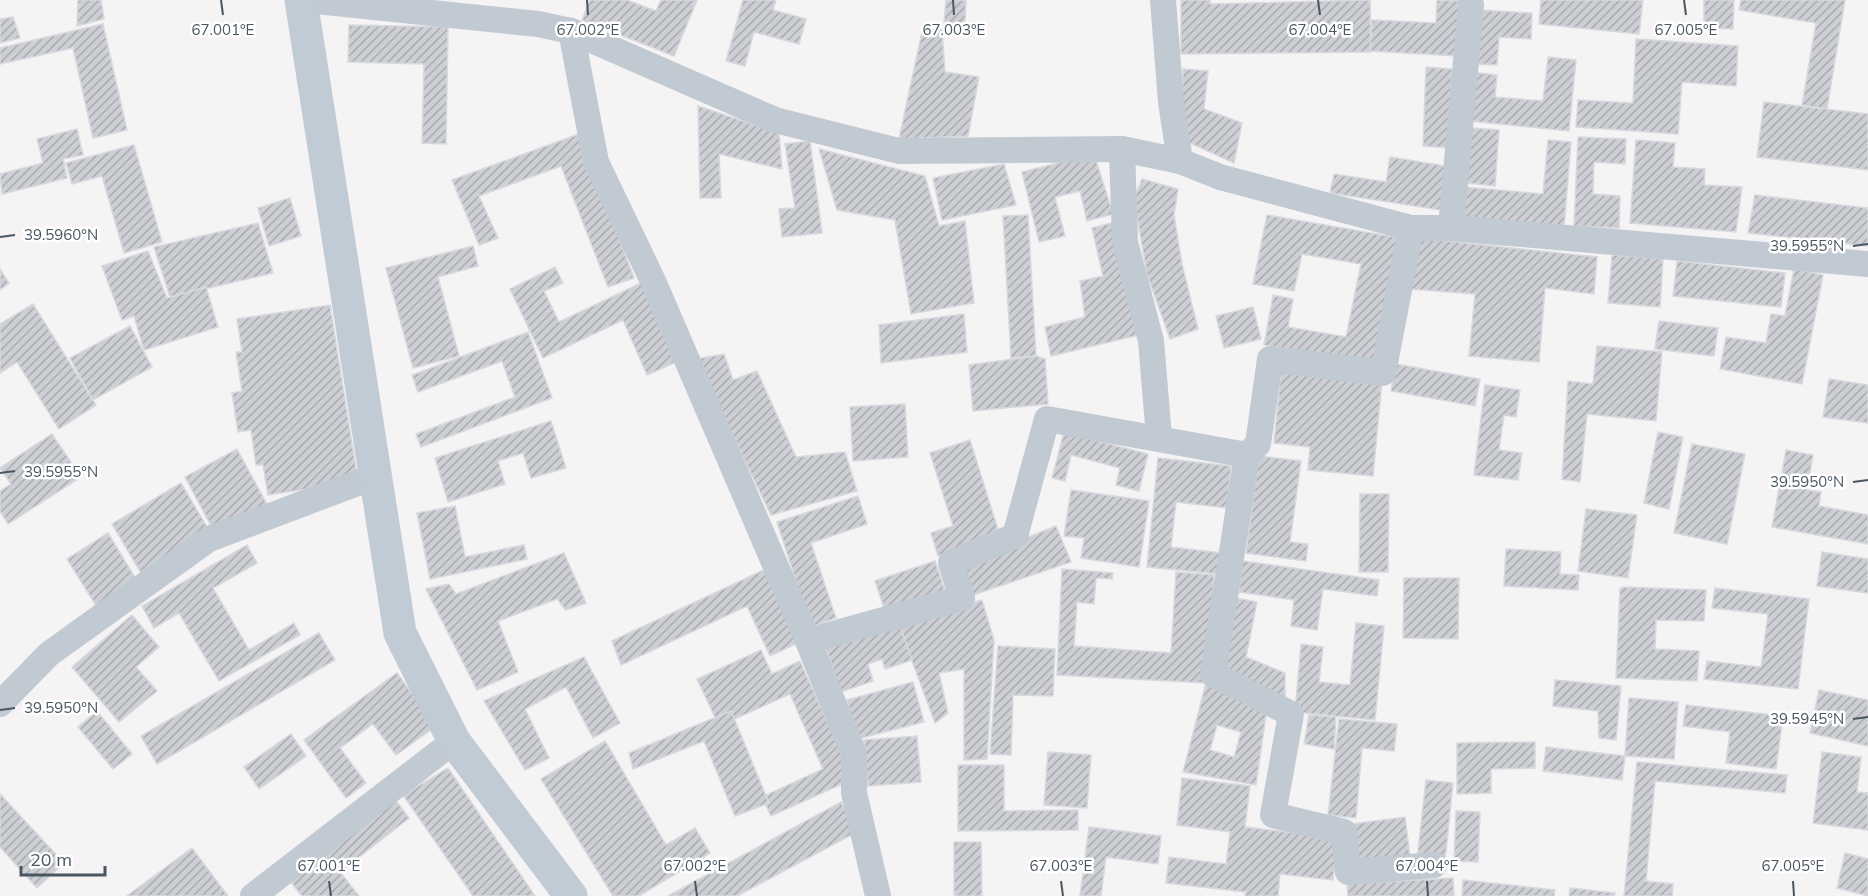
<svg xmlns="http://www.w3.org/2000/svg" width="1868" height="896" viewBox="0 0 1868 896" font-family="Mulish,sans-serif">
  <defs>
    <pattern id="building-hatch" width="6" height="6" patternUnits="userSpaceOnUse" patternTransform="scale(1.5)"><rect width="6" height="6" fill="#cdcfd5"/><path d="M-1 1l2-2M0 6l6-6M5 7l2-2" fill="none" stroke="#a8abb0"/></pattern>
  </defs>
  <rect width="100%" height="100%" fill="#f5f3f3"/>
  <g fill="url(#building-hatch)" stroke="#d7d9de" stroke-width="1.5" fill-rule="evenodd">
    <path d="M78,0H101L104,19L77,26Z"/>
    <path d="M590,0H627L656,11L661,0H697L674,56L582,20Z"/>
    <path d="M743,0H776L773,10L806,19L799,44L754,32L745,66L726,61Z"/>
    <path d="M946,0H966L965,24L944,22Z"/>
    <path d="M1181,0H1210V4L1370,0L1371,52L1181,54Z"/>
    <path d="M1437,0L1461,1L1457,56L1370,51L1372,20L1436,23Z"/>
    <path d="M1541,0H1643L1639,34L1539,24Z"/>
    <path d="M1704,0H1734L1733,29L1704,28Z"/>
    <path d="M1741,0H1845L1827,109L1802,105L1816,23L1739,10Z"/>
    <path d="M1480,10L1532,13L1531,39L1499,37L1497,65L1476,64Z"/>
    <path d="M13,17L20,38L0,43V19Z"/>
    <path d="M103,24L127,130L93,138L73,48L0,64V48Z"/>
    <path d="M349,25L448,27L446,144L422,143L424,64L348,62Z"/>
    <path d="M923,27L942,30L945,72L979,77L968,136L899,139Z"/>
    <path d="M1636,39L1738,46L1736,86L1682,82L1678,134L1576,127L1578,100L1633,103Z"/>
    <path d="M1548,57L1576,60L1569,131L1470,121L1471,72L1497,75L1495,97L1543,101Z"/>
    <path d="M1426,67L1452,69L1449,148L1423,146Z"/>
    <path d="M1183,69L1208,71L1204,109L1242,123L1234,163L1181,139Z"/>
    <path d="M1764,102L1868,114V170L1757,157Z"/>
    <path d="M698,106L779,133L782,169L719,154L721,198H700Z"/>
    <path d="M1471,128L1499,130L1495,186L1466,183Z"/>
    <path d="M77,129L83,155L63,159L67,178L2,194L0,174L43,163L37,139Z"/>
    <path d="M579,134L634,278L608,287L561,166L479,196L498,238L479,245L452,180Z"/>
    <path d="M1578,137L1626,139L1625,164L1594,162L1593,194L1620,196L1619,228L1574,226Z"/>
    <path d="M1548,140L1571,142L1564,228L1462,219L1465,187L1543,194Z"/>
    <path d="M1636,140L1675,143L1673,167L1705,169L1704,185L1742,187L1736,232L1630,223Z"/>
    <path d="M810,141L822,233L782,237L779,209L795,208L785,144Z"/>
    <path d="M134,145L162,242L124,253L102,176L72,184L66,163Z"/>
    <path d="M819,149L925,176L939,226L965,221L974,303L911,314L895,220L837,210Z"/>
    <path d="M1094,154L1113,214L1087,221L1080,191L1055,197L1065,236L1039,242L1022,172Z"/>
    <path d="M1390,157L1446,166L1440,210L1330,193L1334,174L1386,182Z"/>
    <path d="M1004,164L1016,205L942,220L933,178Z"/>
    <path d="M1142,179L1178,189L1174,215L1182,264L1198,329L1170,339L1147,274L1134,199Z"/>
    <path d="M1755,195L1868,208V246L1748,233Z"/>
    <path d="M290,198L301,236L269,246L258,208Z"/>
    <path d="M1028,215L1036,356L1011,358L1003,216Z"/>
    <path d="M1267,215L1401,238L1377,365L1264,345L1273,295L1293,299L1288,327L1346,337L1361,264L1302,254L1294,291L1253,284Z"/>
    <path d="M1115,222L1139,335L1051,356L1045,327L1085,317L1080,281L1103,276L1092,228Z"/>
    <path d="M258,223L273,273L170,297L154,247Z"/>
    <path d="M1417,238L1597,257L1594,294L1545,288L1539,362L1469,356L1475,294L1410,289Z"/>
    <path d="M473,246L478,266L438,277L459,356L413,368L386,268Z"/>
    <path d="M148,251L167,298L206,287L218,327L144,350L134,316L122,320L102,266Z"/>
    <path d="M1612,255L1663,259L1660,307L1608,303Z"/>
    <path d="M1677,261L1785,273L1781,307L1673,296Z"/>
    <path d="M555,267L563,283L544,291L559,322L641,283L676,362L647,375L623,320L543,358L510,289Z"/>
    <path d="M0,269L9,283L0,290Z"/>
    <path d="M1794,269L1823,275L1802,384L1720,369L1726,337L1766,343L1771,314L1785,316Z"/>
    <path d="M33,304L96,405L59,429L17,362L0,373V324Z"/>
    <path d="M330,305L358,481L268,495L263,465H256L251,430L238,432L232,393L242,391L236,352H242L237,319Z"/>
    <path d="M1253,307L1261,339L1224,348L1216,316Z"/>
    <path d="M964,314L967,352L881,363L879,325Z"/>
    <path d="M1659,321L1718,328L1714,356L1655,349Z"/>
    <path d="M130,326L152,367L93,400L70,358Z"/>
    <path d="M528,332L552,398L421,447L416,434L515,397L502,361L418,392L412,375Z"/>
    <path d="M1597,346L1662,352L1656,421L1587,414L1580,482L1562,479L1568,381L1593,384Z"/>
    <path d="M724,354L733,380L757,371L796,457L845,452L857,491L771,515L696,359Z"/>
    <path d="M1036,356L1045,359L1048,404L973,411L969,365Z"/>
    <path d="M1396,364L1480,379L1475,406L1391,391Z"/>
    <path d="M1281,371L1382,381L1373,476L1308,470L1310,447L1274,443Z"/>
    <path d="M1829,379L1868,385V423L1823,417Z"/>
    <path d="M1485,385L1520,390L1516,417L1504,415L1499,450L1522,453L1518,480L1474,475Z"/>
    <path d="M905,404L908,457L853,461L850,407Z"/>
    <path d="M551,421L566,468L531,478L523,453L498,461L505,484L448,502L435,458Z"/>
    <path d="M1064,432L1148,454L1139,491L1116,485L1120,468L1071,455L1065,481L1052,478Z"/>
    <path d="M1658,432L1683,437L1669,509L1644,503Z"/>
    <path d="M52,434L81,477L8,524L0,511V491L11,484L0,468Z"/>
    <path d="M970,440L1000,536L938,556L931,533L953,526L930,453Z"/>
    <path d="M1692,444L1745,454L1727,544L1674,533Z"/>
    <path d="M237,449L270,510L218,539L185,477Z"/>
    <path d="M1786,450L1813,455L1807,490L1821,492L1819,506L1868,515V544L1772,527Z"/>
    <path d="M1259,456L1301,461L1290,542L1308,544L1306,561L1246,553Z"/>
    <path d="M1158,458L1231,466L1227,508L1176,502L1171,547L1222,553L1219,574L1147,567Z"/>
    <path d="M181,483L214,539L145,580L112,524Z"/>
    <path d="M1071,490L1149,501L1139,567L1081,558L1084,538L1064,536Z"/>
    <path d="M1360,494H1389L1388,572H1359Z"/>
    <path d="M858,496L867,524L811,543L836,618L811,627L777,522Z"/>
    <path d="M455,506L465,557L524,545L527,559L430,579L417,513Z"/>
    <path d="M1586,509L1637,515L1628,578L1578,571Z"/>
    <path d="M1056,526L1071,562L973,595L963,563Z"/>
    <path d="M108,533L139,584L98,609L67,559Z"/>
    <path d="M247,545L257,563L213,588L249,650L294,623L300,635L219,681L179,613L154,628L142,606Z"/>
    <path d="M1506,549L1561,552L1560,574L1579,575L1578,590L1504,586Z"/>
    <path d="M1822,552L1868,559V593L1817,586Z"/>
    <path d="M564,553L586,603L566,610L557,599L498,621L518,672L477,690L426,589L449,584L456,594Z"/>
    <path d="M935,561L946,594L886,614L875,581Z"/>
    <path d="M1243,561L1379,580L1377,596L1323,589L1317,630L1291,626L1294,600L1239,592Z"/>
    <path d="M766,569L800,642L770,656L747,606L621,665L612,641Z"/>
    <path d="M1062,569L1113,573L1112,579L1096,578L1094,604L1077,602L1074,646L1171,653L1176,572L1214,575L1206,683L1057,675Z"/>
    <path d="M1404,578H1459L1458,639L1403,638Z"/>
    <path d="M1623,587L1706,590L1704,621L1656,620L1655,649L1699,651L1697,681L1616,678L1620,589Z"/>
    <path d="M1715,588L1809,599L1798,689L1704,679L1707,661L1761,667L1768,614L1712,608Z"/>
    <path d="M1236,598L1257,602L1246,657L1285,673V700L1222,672Z"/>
    <path d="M982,600L994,640L987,759L964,760V669L939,673L948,713L935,723L898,623Z"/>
    <path d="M132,615L159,647L136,667L157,691L119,722L72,667Z"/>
    <path d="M899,623L912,660L885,669L882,659L868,664L873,681L841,692L826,648Z"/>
    <path d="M1356,623L1384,626L1375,720L1295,712L1301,644L1323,647L1319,682L1350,685Z"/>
    <path d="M319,633L335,660L157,764L141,736Z"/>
    <path d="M998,646L1055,649L1053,696L1013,695L1011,755L990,754Z"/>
    <path d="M761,650L772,674L800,661L853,779L771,816L762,797L823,769L790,694L719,726L697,679Z"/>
    <path d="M584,657L620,723L593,738L566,687L525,709L549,758L525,770L484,701Z"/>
    <path d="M397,673L436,726L396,755L373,724L340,748L366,783L346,798L304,740Z"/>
    <path d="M1555,680L1621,686L1616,740L1599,738L1598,711L1553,706Z"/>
    <path d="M913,682L924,722L857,739L847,700Z"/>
    <path d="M1206,683L1267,708L1256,785L1183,772ZM1217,725L1241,732L1234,757L1210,750Z"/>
    <path d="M1819,690L1868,700V746L1810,733Z"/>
    <path d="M1629,698L1678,702L1674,759L1625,756Z"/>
    <path d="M1686,705L1783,716L1776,769L1726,763L1730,732L1683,726Z"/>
    <path d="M97,711L132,754L113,769L78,727Z"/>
    <path d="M731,711L769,803L735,816L704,741L633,769L629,753Z"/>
    <path d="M1309,715L1336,717L1334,749L1304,744Z"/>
    <path d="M1339,719L1397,724L1394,751L1362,748L1356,818L1328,815Z"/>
    <path d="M291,734L306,756L259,789L244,767Z"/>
    <path d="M917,736L921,782L868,786L864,740Z"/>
    <path d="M605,741L666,845L695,828L710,853L639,896H613L541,779Z"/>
    <path d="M1535,742V768L1491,769V793L1457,794V743Z"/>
    <path d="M1546,747L1625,756L1622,780L1543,771Z"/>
    <path d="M1048,752L1091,755L1087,808L1044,805Z"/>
    <path d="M1822,752L1861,757L1857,792L1868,793V830L1813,823Z"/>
    <path d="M1637,762L1787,775L1785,793L1655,781L1646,881L1673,884L1672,896H1624Z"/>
    <path d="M958,765H1004V811L1078,810V830L958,831Z"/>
    <path d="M448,768L535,896H473L403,795Z"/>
    <path d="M1182,778L1250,786L1245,827L1338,838L1333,880L1280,874L1278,896H1245L1246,892L1166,883L1169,857L1226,864L1230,832L1177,825Z"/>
    <path d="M1426,780L1453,783L1445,861L1417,859Z"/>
    <path d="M0,794L64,863L37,888L0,847Z"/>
    <path d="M395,799L409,818L340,872L359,896H302L290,881Z"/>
    <path d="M841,802L857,832L737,896H668Z"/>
    <path d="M1456,811L1480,812L1478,862L1454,861Z"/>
    <path d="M1405,817L1410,857L1356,864L1352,824Z"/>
    <path d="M1089,827L1161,836L1158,864L1106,857L1101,896H1080Z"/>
    <path d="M954,842H981L982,896H954Z"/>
    <path d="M192,848L228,896H127Z"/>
    <path d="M1845,853L1868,859V896L1837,888Z"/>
    <path d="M1453,878L1454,896H1348L1347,884Z"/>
    <path d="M1463,880L1555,890L1554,896H1462Z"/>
    <path d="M1570,888L1615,893L1614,896H1569Z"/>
  </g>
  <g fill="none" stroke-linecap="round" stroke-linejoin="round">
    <g stroke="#c1cad2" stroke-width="26">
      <path d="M307,0L538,24L571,31L775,120L899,151L1122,149L1180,161L1220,177L1411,228H1451L1868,264"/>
      <path d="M1163,0L1171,102L1180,161"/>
      <path d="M571,31L596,162L653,281L808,641L962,598L951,563L1015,536L1047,419L1247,455L1213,674L1291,714L1273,815L1344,832L1348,872L1434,865"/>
      <path d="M1122,149L1125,242L1151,341L1159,437"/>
      <path d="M1451,228L1471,5"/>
      <path d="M1247,455L1258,444L1270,359L1383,373L1411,228"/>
      <path d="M808,641L854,754V793L878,896"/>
      <path d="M0,704L49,654L209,539L376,476"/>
      <path d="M253,896L454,741"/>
    </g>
    <path stroke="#c1cbd6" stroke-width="33" d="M301,0L400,633L454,741L571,896"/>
  </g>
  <path fill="none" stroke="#4a5661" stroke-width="2" d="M221,0L223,15M587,0L588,15M953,0L954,15M1318,0L1320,15M1684,0L1686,15M0,237L15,235M1853,246L1868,244M0,473L15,471M1853,482L1868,480M0,710L15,708M1853,719L1868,717M329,881L331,896M695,881L697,896M1061,881L1063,896M1427,881L1428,896M1793,881L1794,896"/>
  <g font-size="15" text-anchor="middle" fill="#4a5661" stroke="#fff" stroke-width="5" stroke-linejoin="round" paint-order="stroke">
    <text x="223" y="35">67.001°E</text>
    <text x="588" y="35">67.002°E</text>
    <text x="954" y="35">67.003°E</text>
    <text x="1320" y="35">67.004°E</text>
    <text x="1686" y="35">67.005°E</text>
    <text x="61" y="240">39.5960°N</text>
    <text x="1807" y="251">39.5955°N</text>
    <text x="61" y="477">39.5955°N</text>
    <text x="1807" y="487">39.5950°N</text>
    <text x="61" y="713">39.5950°N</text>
    <text x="1807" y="724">39.5945°N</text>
    <text x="329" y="871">67.001°E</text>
    <text x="695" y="871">67.002°E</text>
    <text x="1061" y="871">67.003°E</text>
    <text x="1427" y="871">67.004°E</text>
    <text x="1793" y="871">67.005°E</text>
  </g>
  <path d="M21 866v9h84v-9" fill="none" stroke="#4a5661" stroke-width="3"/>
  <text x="30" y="866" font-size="18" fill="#4a5661" stroke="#ffffff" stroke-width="4.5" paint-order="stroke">20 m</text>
</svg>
